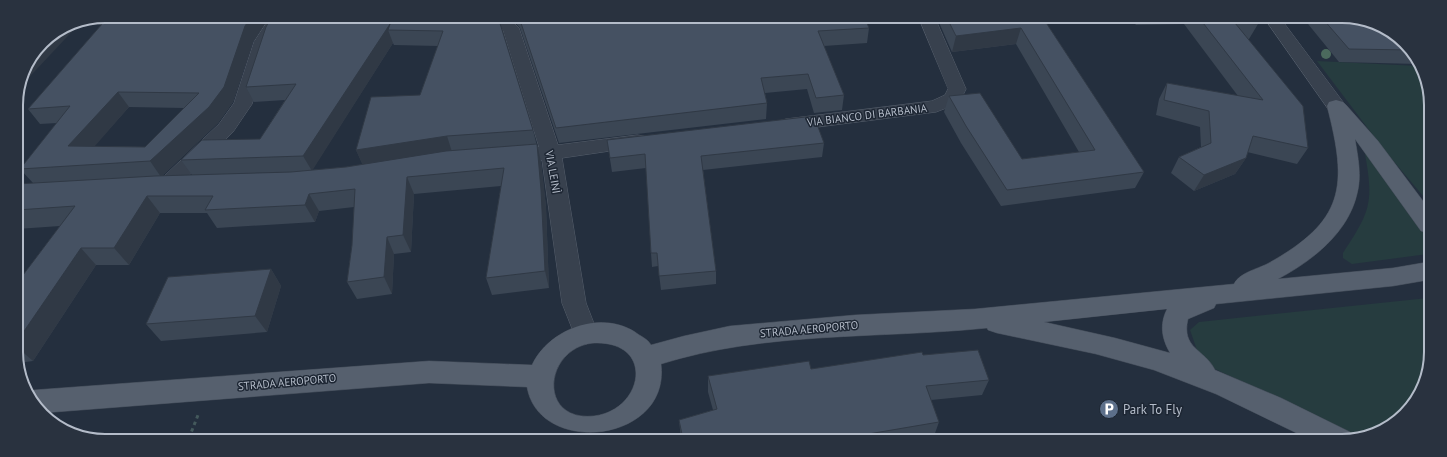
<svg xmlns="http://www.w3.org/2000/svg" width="1447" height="457" viewBox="0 0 1447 457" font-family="'PT Sans',sans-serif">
  <rect width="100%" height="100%" fill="#242f3e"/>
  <g fill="#263c3f">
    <path d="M1317,61L1418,66L1429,88V203L1385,151Z"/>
    <path d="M1366,152L1429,240L1428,254L1352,264L1343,258V253C1370,212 1374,203 1365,154Z"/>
    <path d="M1428,298V375L1396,422L1357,437L1213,368L1198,353L1190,330L1199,322Z"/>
  </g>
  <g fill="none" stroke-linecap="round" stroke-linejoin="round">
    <defs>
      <g id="minor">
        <path d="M105,16H142L143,18L141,22L135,23L88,24L81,21Z"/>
        <path d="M271,16H287L272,42L252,104L233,132L174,190L167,192L160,190L157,185L160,180L219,124L234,103L254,42Z"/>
        <path d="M490,17H508L519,28L558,145L637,135L644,136L647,141L644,146L637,147L562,158L586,303L598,334L595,341L586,344L577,341L562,303L542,160L510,162L503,160L500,155L503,150L539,147L503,30Z"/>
        <path d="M919,18H935L966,89L959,103L936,112L786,131L779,129L776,125L779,121L786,119L932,101L945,95L948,89Z"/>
        <path d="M1265,19H1281L1343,102L1345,106L1343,110L1336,112L1329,110Z"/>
      </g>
      <path id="major" d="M1336,100L1343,102L1347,106L1378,141L1429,209V233L1421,231L1355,139C1358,157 1362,176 1357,194C1348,233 1312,261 1278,279L1393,268L1428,262V280L1393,286L1216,304L1214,308L1188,319C1181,349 1205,349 1215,370L1281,398L1350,432L1353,439L1347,441H1313L1216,394L1154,370L1096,354L997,333L988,330L987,328C879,339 766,331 661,364C671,443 539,457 527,387L429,383L42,413L38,411L29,392L34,390L429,361L532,365C549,329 600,310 635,332C640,336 648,339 651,345L684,336L730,326L855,315L975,309L1234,284C1239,273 1257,269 1267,264C1345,221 1348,187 1327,106L1329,102ZM1167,309C1159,325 1162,339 1170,353L1115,338L1044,322ZM593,343C656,340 644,410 594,416C537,422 544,348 593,343Z"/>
    </defs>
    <use href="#minor" stroke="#565f6c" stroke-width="1"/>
    <use href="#major" stroke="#414a57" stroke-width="1"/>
    <path stroke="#44595c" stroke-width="3" stroke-dasharray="3.5 3.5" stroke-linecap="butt" d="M189,438L198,415"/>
    <use href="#minor" fill="#38414e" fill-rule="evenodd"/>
    <use href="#major" fill="#56606e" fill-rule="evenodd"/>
  </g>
  <circle fill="#4b6a5d" cx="1326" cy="54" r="5"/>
  <g fill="#3b4654" fill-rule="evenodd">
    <path d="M109,16H270L253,42L233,102L218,123L162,176L192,175L181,160L260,139L285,100L254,102L246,87L266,27L498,17L533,130L541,162L546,207L549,288L492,295L486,278L501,186L414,194L411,252L394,254L392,294L357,299L347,282L352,245L354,207L319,211L315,222L217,228L207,213H160L129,265H96L33,361L18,363L17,283L60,226L17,229V184L33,183L20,169L57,123L40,124L28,109ZM393,43L394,45L438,46L420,95L356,150L363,165L346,167L312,170ZM129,107L184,108L145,147L94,146ZM291,172L225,174L297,172Z"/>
    <path d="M510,17L865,18L869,28L867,43L824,46L844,95L842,110L814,113L807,89L765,93L767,103L766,119L559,143L520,28Z"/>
    <path d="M937,18H1043L1144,172L1135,188L1001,206L961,143L944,112L949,96L1022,159L1079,152L1016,44L952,52Z"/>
    <path d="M1131,19H1254L1258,24L1249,39H1248L1308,148L1297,164L1247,152L1246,158L1235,174L1194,191L1171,173L1179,157L1201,147L1200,127L1156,115L1159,99L1167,83L1238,96L1184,24L1136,25Z"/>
    <path d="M1304,19H1365L1409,46L1418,64L1339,62Z"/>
    <path d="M607,140L824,143L822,157L703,170L716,271V284L661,290L658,266L652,267L651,253L646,168L612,172Z"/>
    <path d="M271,269L281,286L267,332L161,341L146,324Z"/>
    <path d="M923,355L989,380L982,395L931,400L939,422L934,436L913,440L681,439L679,420L713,410L708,392V376L811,369Z"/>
  </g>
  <g fill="#303945">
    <path d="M252,16H270L253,42L233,102L218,123L161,177L150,161L209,107L245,26Z"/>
    <path d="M80,21L81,22L19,88L23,71L42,42L71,23Z"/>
    <path d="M390,24L388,30L393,43L312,171L303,156Z"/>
    <path d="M1021,28L1016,44L952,52L956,36Z"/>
    <path d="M118,92L129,107L81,162L68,146Z"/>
    <path d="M447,136L452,152L363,166L356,150Z"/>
    <path d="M537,144L541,162L546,207L549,288L545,271Z"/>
    <path d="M1246,158L1235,174L1194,191L1204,175Z"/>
    <path d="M407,177L414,194L411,252L403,235Z"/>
    <path d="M309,194L319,211L315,222L305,205Z"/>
    <path d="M147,196L160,213L129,265L114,248Z"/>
    <path d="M387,237L394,254L392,294L384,277Z"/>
    <path d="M81,248L96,265L33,361L18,348V340Z"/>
    <path d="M271,269L281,286L267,332L255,316Z"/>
  </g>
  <g fill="#455162" stroke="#303945" fill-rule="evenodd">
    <path d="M109,16H252L245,26L224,87L209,107L150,161L20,169L70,106L28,109ZM118,92L199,93L145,147L68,146Z"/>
    <path d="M272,16L498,17L533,130L447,136L356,150L371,97L420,95L443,31L388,30L390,24L303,156L181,160L202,140L260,139L296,84L246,87L266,27Z"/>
    <path d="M519,17L865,18L869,28L818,31L844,95L816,98L808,74L761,78L767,103L556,128Z"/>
    <path d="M947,18H1043L1144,172L1007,190L966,126L949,96L980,93L1022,159L1095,150L1021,28L956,36Z"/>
    <path d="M1200,19H1254L1258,24L1235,23L1303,106L1308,148L1253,136L1246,158L1204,175L1179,157L1211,143L1209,111L1164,100L1167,83L1263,100Z"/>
    <path d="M1323,19H1365L1409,46L1411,50L1349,49Z"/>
    <path d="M814,116L824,143L701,156L716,271L659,276L657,253H651L645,154L610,158L607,140Z"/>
    <path d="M537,144L541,190L545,271L486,278L504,168L407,177L403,235L387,237L384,277L347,282L352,245L355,189L309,194L305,205L205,210L213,196H147L114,248H81L18,340L17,283L75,206L17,210V184L155,176L291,172L346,167L446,151Z"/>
    <path d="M271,269L255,316L146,324L168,277Z"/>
    <path d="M978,350L989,380L926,386L939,422L833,440L683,439L679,420L717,409L708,376L809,361L811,369L922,352L923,355Z"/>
  </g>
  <defs>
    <symbol id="parking-disc" viewBox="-11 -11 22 22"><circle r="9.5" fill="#5c6f8a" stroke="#1d2633"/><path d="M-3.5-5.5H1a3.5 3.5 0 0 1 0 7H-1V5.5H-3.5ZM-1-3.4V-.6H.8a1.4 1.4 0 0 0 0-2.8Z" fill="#fff"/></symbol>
  </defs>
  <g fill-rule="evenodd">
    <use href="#parking-disc" x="1098" y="398" width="22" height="22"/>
  </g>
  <g text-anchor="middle" stroke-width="3" stroke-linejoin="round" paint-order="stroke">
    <g font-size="11" fill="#b4bcc9" stroke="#1d2633">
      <text transform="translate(867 115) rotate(-7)" y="4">VIA BIANCO DI BARBANIA</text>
      <text transform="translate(553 172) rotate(80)" y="4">VIA LEINÌ</text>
      <text transform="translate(809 329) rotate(-5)" y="4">STRADA AEROPORTO</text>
      <text transform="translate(287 382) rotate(-5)" y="4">STRADA AEROPORTO</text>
    </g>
    <g font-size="13" fill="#b4bcc9" stroke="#1d2633" text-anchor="start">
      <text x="1123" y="414">Park To Fly</text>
    </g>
  </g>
  <path d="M0 0H1447V457H0ZM105 23H1342A82 82 0 0 1 1424 105V352A82 82 0 0 1 1342 434H105A82 82 0 0 1 23 352V105A82 82 0 0 1 105 23Z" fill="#29323f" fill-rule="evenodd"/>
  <path fill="none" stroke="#b4bcc9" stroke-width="2" d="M105 23H1342A82 82 0 0 1 1424 105V352A82 82 0 0 1 1342 434H105A82 82 0 0 1 23 352V105A82 82 0 0 1 105 23Z"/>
</svg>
